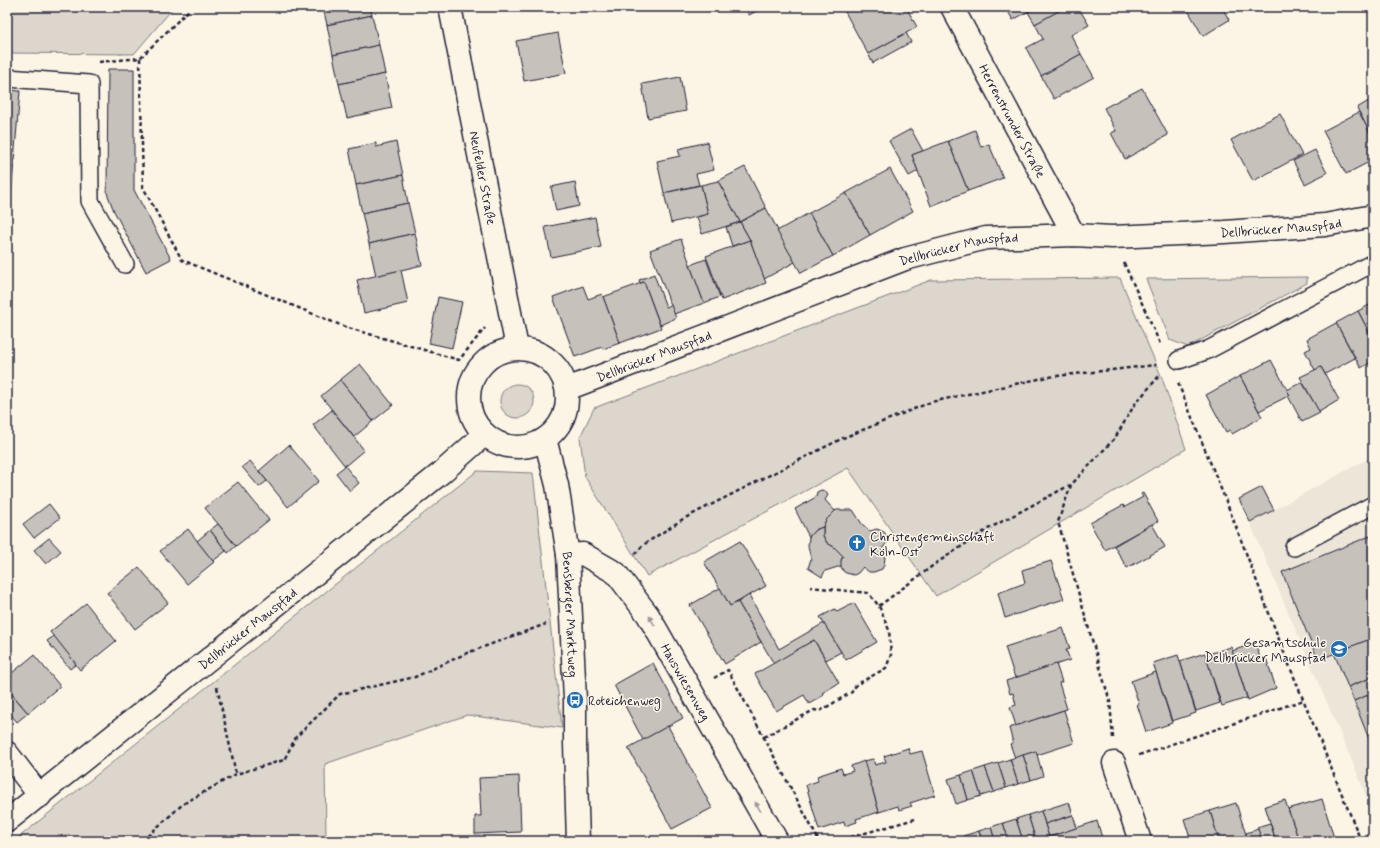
<svg xmlns="http://www.w3.org/2000/svg" width="1380" height="848" viewBox="0 0 1380 848" font-family="Mynerve,sans-serif">
  <rect width="100%" height="100%" fill="#fcf5e5"/>
  <filter id="ink" filterUnits="userSpaceOnUse"><feTurbulence type="fractalNoise" baseFrequency=".025" numOctaves="2"/><feDisplacementMap in="SourceGraphic" scale="8" xChannelSelector="R" yChannelSelector="G"/><feConvolveMatrix kernelMatrix="1 2 1 2 8 2 1 2 1" color-interpolation-filters="sRGB"/></filter>
  <g filter="url(#ink)">
    <path fill="#ece5d8" d="M1373,456V815L1358,775L1250,523Z"/>
    <g fill="#dcd6cc" stroke="#7f7c84">
      <path d="M7,7H174L134,54L7,53Z"/>
      <path d="M1307,277V283L1188,347L1170,340L1146,279Z"/>
      <path d="M1120,278L1162,378L1186,449L936,596L848,468L647,576L585,477L580,437L594,408L931,280Z"/>
      <circle cx="517" cy="401" r="17"/>
      <path d="M477,471L533,473L562,728L467,715L325,764L326,841H14Z"/>
    </g>
    <g fill="#c6c1bb" stroke="#22223b">
      <path d="M323,7H371L372,15L327,25Z"/>
      <path d="M745,7H764L749,15Z"/>
      <path d="M849,7H906L917,27L868,54L844,10Z"/>
      <path d="M1007,7H1036L1013,20L1006,8Z"/>
      <path d="M1036,7H1064L1065,8L1035,24L1028,12Z"/>
      <path d="M1066,7H1078L1089,25L1071,35L1081,54L1041,76L1026,48L1043,39L1035,24Z"/>
      <path d="M1186,7H1222L1229,20L1203,36Z"/>
      <path d="M372,15L379,45L333,55L327,25Z"/>
      <path d="M558,33L566,73L524,81L516,41Z"/>
      <path d="M906,33L911,42L873,63L868,54Z"/>
      <path d="M379,45L385,74L339,84L333,55Z"/>
      <path d="M1081,54L1094,77L1054,99L1041,76Z"/>
      <path d="M108,69H134V190L171,259L146,272L114,211L107,193Z"/>
      <path d="M385,74L392,108L347,118L339,84Z"/>
      <path d="M680,77L686,111L648,118L642,84Z"/>
      <path d="M1142,88L1168,135L1125,159L1111,133L1116,131L1104,108Z"/>
      <path d="M7,90L20,91L14,161H7Z"/>
      <path d="M1373,95V139L1357,108L1372,99L1371,96Z"/>
      <path d="M1359,112L1373,139V160L1346,174L1323,131Z"/>
      <path d="M1280,114L1302,155L1253,181L1231,140Z"/>
      <path d="M911,129L923,151L912,155L918,171L909,176L889,141Z"/>
      <path d="M975,130L981,147L989,144L1003,178L968,191L948,141Z"/>
      <path d="M948,141L968,191L931,206L912,155Z"/>
      <path d="M396,142L403,175L356,185L349,149L376,143V147Z"/>
      <path d="M707,142L714,170L696,174L699,185L664,193L657,161L680,156L678,149Z"/>
      <path d="M1315,150L1327,173L1305,184L1293,161Z"/>
      <path d="M7,161H14L8,232H7Z"/>
      <path d="M745,167L766,208L740,222L718,181Z"/>
      <path d="M890,169L913,211L870,235L846,193Z"/>
      <path d="M403,175L408,203L362,213L356,185Z"/>
      <path d="M718,181L740,222L702,234L697,217L708,214L701,185Z"/>
      <path d="M575,182L579,206L556,211L551,187Z"/>
      <path d="M701,185L708,214L671,223L664,193Z"/>
      <path d="M846,193L870,235L833,256L809,213Z"/>
      <path d="M408,203L415,233L369,244L362,213Z"/>
      <path d="M766,208L795,262L764,279L750,240L740,222Z"/>
      <path d="M809,213L833,256L801,273L777,231Z"/>
      <path d="M595,217L601,247L551,257L545,227Z"/>
      <path d="M740,222L750,240L732,246L726,227Z"/>
      <path d="M415,233L422,265L376,276L369,244Z"/>
      <path d="M681,239L704,303L674,314L650,250Z"/>
      <path d="M750,240L766,283L722,300L706,256Z"/>
      <path d="M706,259L720,297L704,303L690,265Z"/>
      <path d="M401,270L408,303L364,313L357,280Z"/>
      <path d="M654,274L666,307L671,305L676,318L660,325L644,282L640,283L639,280Z"/>
      <path d="M644,282L661,328L620,343L603,297Z"/>
      <path d="M583,286L588,299L602,294L620,343L603,349L602,347L575,357L553,297Z"/>
      <path d="M438,297L462,302L452,348L429,343Z"/>
      <path d="M1373,303V340L1358,311Z"/>
      <path d="M1358,311L1373,340V361L1361,368L1336,323Z"/>
      <path d="M1336,323L1355,358L1325,374L1321,367L1315,370L1305,351L1311,348L1307,339Z"/>
      <path d="M1271,360L1290,395L1259,411L1240,376Z"/>
      <path d="M360,364L393,405L373,421L340,380Z"/>
      <path d="M1321,367L1339,400L1319,412L1300,377Z"/>
      <path d="M1240,376L1262,417L1232,434L1230,430L1226,432L1206,395Z"/>
      <path d="M340,380L373,421L354,437L321,396Z"/>
      <path d="M1302,382L1320,413L1302,422L1288,396L1290,395L1287,390Z"/>
      <path d="M332,410L364,450L345,466L313,425Z"/>
      <path d="M289,445L319,481L288,507L259,471Z"/>
      <path d="M250,461L267,481L259,487L242,467Z"/>
      <path d="M345,466L359,483L350,491L336,473Z"/>
      <path d="M238,482L269,520L236,546L205,508Z"/>
      <path d="M1262,487L1274,510L1250,522L1239,499Z"/>
      <path d="M821,490L825,491L828,495L825,500L835,511L826,520L823,527L815,530L809,537L795,509L816,497L817,492Z"/>
      <path d="M1143,493L1158,521L1105,550L1090,523L1123,505L1125,507L1143,497L1141,494Z"/>
      <path d="M49,504L60,518L34,538L23,524Z"/>
      <path d="M836,510H853L862,524L870,531L877,529L884,532L886,535L887,542L883,548L880,550L885,557L884,565L882,569L874,572H869L863,567L858,573L854,575L846,573L843,571L840,564L841,560L843,556L834,547L827,543L823,536V527L826,520Z"/>
      <path d="M218,524L236,546L228,553L210,530Z"/>
      <path d="M1152,524L1165,547L1127,568L1114,546Z"/>
      <path d="M823,527V536L827,543L834,547L843,556L841,560V566L825,571L822,577L808,568L811,559L808,546L809,537L815,530Z"/>
      <path d="M188,529L214,562L187,584L160,551Z"/>
      <path d="M210,530L226,551L213,561L197,541Z"/>
      <path d="M1370,536L1373,544V638L1318,660L1282,572Z"/>
      <path d="M49,538L61,551L46,564L34,550Z"/>
      <path d="M740,541L766,586L730,606L704,562Z"/>
      <path d="M1051,561L1064,599L1005,618L998,593L1025,583L1022,570Z"/>
      <path d="M139,567L168,603L135,629L107,593Z"/>
      <path d="M720,588L730,606L738,602L761,642L725,664L690,605Z"/>
      <path d="M749,595L779,649L824,623L841,652L826,660L814,640L774,664L738,602Z"/>
      <path d="M86,603L116,641L80,670L50,632Z"/>
      <path d="M854,603L877,642L846,660L820,617L835,609L837,612Z"/>
      <path d="M1063,628L1070,649L1066,650L1070,660L1015,678L1005,647Z"/>
      <path d="M54,636L76,664L70,669L47,641Z"/>
      <path d="M1373,638V677L1348,687L1334,653Z"/>
      <path d="M814,640L839,683L822,693L824,695L809,704L804,695L776,711L755,674Z"/>
      <path d="M1255,643L1261,660L1266,658L1276,688L1248,700L1232,651Z"/>
      <path d="M1231,647L1247,698L1222,706L1205,655Z"/>
      <path d="M1205,653L1220,703L1196,711L1180,661Z"/>
      <path d="M34,655L60,686L28,713L7,688V677Z"/>
      <path d="M1178,655L1196,713L1172,721L1153,663Z"/>
      <path d="M653,663L683,718L643,740L614,685Z"/>
      <path d="M1056,664L1062,682L1059,683L1067,709L1016,726L1010,707L1016,705L1013,693L1010,694L1006,681Z"/>
      <path d="M1156,672L1172,723L1146,732L1137,704H1139L1131,681Z"/>
      <path d="M1373,677V693L1354,701L1348,687Z"/>
      <path d="M10,692L28,713L17,722L7,710V694Z"/>
      <path d="M1373,693V749L1354,701Z"/>
      <path d="M1064,710L1074,743L1037,755L1036,751L1015,758L1010,744L1013,743L1009,728Z"/>
      <path d="M668,726L712,808L672,829L628,748Z"/>
      <path d="M908,748L910,754L922,751L935,795L910,803L912,806L899,810L898,806L879,812L864,761L873,759L875,765L886,762L884,756Z"/>
      <path d="M1036,751L1043,776L1031,780L1023,755Z"/>
      <path d="M1023,755L1031,780L1018,784L1010,759Z"/>
      <path d="M1010,759L1018,784L1006,788L998,763Z"/>
      <path d="M864,761L879,812L856,819L857,822L845,826L844,822L819,830L806,785L818,781L817,776L841,768L843,774L853,771L851,766Z"/>
      <path d="M998,763L1006,788L994,792L985,767Z"/>
      <path d="M985,767L994,792L981,796L973,771Z"/>
      <path d="M973,771L981,796L968,800L961,775Z"/>
      <path d="M961,775L968,800L956,804L948,779Z"/>
      <path d="M519,776L521,832L475,834V816H481L479,778Z"/>
      <path d="M1322,799L1335,841H1299L1288,809Z"/>
      <path d="M1285,800L1288,809L1299,841H1276L1265,806Z"/>
      <path d="M1069,802L1073,815L1045,824L1041,811Z"/>
      <path d="M1236,803L1248,841H1219L1210,811Z"/>
      <path d="M1041,811L1049,837L1036,841L1028,815Z"/>
      <path d="M1210,811L1219,841H1191L1184,819Z"/>
      <path d="M1028,815L1036,841H1023L1016,819Z"/>
      <path d="M1073,815L1077,828L1049,837L1045,824Z"/>
      <path d="M1016,819L1023,841H1009L1003,823Z"/>
      <path d="M1097,821L1103,841H1040V840Z"/>
      <path d="M1003,823L1009,841H995L991,827Z"/>
      <path d="M1270,823L1276,841H1262L1257,827Z"/>
      <path d="M991,827L995,841H982L979,831Z"/>
      <path d="M1258,829L1262,841H1248L1246,833Z"/>
      <path d="M979,831L982,841H965L963,836Z"/>
    </g>
    <g fill="none" stroke-linecap="round" stroke-linejoin="round">
      <defs>
        <g id="service">
          <path d="M7,78L89,84L90,201L125,264"/>
          <path d="M1179,360L1208,350L1373,263"/>
          <path d="M1294,547L1373,505"/>
        </g>
        <g id="minor">
          <path id="s1" d="M450,7L517,348"/>
          <path id="s2" d="M952,7L1074,235"/>
          <path id="s3" d="M545,439L557,485L568,555L575,700V744L578,841"/>
          <path id="s4" d="M568,555L583,554L616,573L648,615L777,841"/>
          <path d="M7,753L40,796"/>
          <path d="M1114,763L1140,841"/>
        </g>
        <g id="secondary">
          <circle cx="518" cy="398" r="49"/>
          <path id="s5" d="M567,389L905,259L986,238L1074,235L1112,237L1224,232L1325,225L1373,216"/>
          <path id="s6" d="M7,821L441,473L485,434"/>
        </g>
      </defs>
      <use href="#service" stroke="#22223b" stroke-width="20"/>
      <use href="#minor" stroke="#22223b" stroke-width="25"/>
      <use href="#secondary" stroke="#22223b" stroke-width="25"/>
      <g stroke="#22223b" stroke-width="2.5" stroke-dasharray="4 3" stroke-linecap="butt">
        <path d="M140,58L143,187L182,260L345,327L459,360L485,328"/>
        <path d="M99,62L140,58L192,7"/>
        <path d="M1124,263L1161,346"/>
        <path d="M1178,383L1230,511L1283,650L1361,841"/>
        <path d="M635,554L643,545L683,519L843,438L931,402L1048,377L1156,365"/>
        <path d="M879,606L935,564L988,529L1070,485"/>
        <path d="M714,678L728,670L819,841"/>
        <path d="M217,687L236,774"/>
        <path d="M764,737L814,710L820,711L852,692L856,685L886,668L891,655L889,630L879,606L868,593L810,587"/>
        <path d="M1113,738L1110,702L1058,522L1071,485L1115,438L1135,404L1160,375"/>
        <path d="M1139,755L1304,700"/>
        <path d="M142,841L183,804L236,774L284,760L296,737L340,694L415,677L467,653L546,624"/>
        <path d="M837,841L915,819"/>
      </g>
      <use href="#service" stroke="#fcf5e5" stroke-width="17"/>
      <use href="#minor" stroke="#fcf5e5" stroke-width="22"/>
      <use href="#secondary" stroke="#fcf5e5" stroke-width="22"/>
    </g>
    <defs><path id="oneway-solid" d="M-6-.8H1V-3.2L6.5 0L1 3.2V.8H-6Z"/></defs>
    <g fill="#9a9698">
      <use href="#oneway-solid" transform="translate(652 621) rotate(-120)"/>
      <use href="#oneway-solid" transform="translate(758 807) rotate(-120)"/>
    </g>
  </g>
  <defs>
    <symbol id="church-disc" viewBox="-11 -11 22 22"><circle r="9.5" fill="#1f6fb2" stroke="#fcf5e5"/><path d="M-1.2-6h2.4v3.5h3.3v2.4h-3.3V6h-2.4V-.1h-3.3v-2.4h3.3Z" fill="#fff"/></symbol>
    <symbol id="school-disc" viewBox="-11 -11 22 22"><circle r="9.5" fill="#1f6fb2" stroke="#fcf5e5"/><path d="M0-5L7-2L0 1L-7-2ZM-4 1L0 2.5L4 1V4Q0 6-4 4Z" fill="#fff"/></symbol>
    <symbol id="bus-disc" viewBox="-11 -11 22 22"><circle r="9.5" fill="#1f6fb2" stroke="#fcf5e5"/><path d="M-5-6H5V4H4V6H2V4H-2V6H-4V4H-5ZM-3.5-4V0h7V-4ZM-3.5 1.2v1.5H-2V1.2ZM2 1.2v1.5H3.5V1.2Z" fill="#fff"/></symbol>
  </defs>
  <g fill-rule="evenodd">
    <use href="#church-disc" x="847" y="533" width="20" height="20"/>
    <use href="#school-disc" x="1329" y="639" width="20" height="20"/>
    <use href="#bus-disc" x="565" y="690" width="20" height="20"/>
  </g>
  <g text-anchor="middle" stroke-width="3" stroke-linejoin="round" paint-order="stroke">
    <g font-size="13" fill="#22223b" stroke="#fcf5e5">
      <text dy="5" stroke="none"><textPath href="#s2" startOffset="129">Herrenstrunder Straße</textPath></text>
      <text dy="5" stroke="none"><textPath href="#s1" startOffset="174">Neufelder Straße</textPath></text>
      <text dy="5" stroke="none"><textPath href="#s5" startOffset="741">Dellbrücker Mauspfad</textPath></text>
      <text dy="5" stroke="none"><textPath href="#s5" startOffset="417">Dellbrücker Mauspfad</textPath></text>
      <text dy="5" stroke="none"><textPath href="#s5" startOffset="93">Dellbrücker Mauspfad</textPath></text>
      <text dy="5" stroke="none"><textPath href="#s3" startOffset="178">Bensberger Marktweg</textPath></text>
      <text dy="5" stroke="none"><textPath href="#s6" startOffset="308">Dellbrücker Mauspfad</textPath></text>
      <text dy="5" stroke="none"><textPath href="#s4" startOffset="183">Hauswiesenweg</textPath></text>
    </g>
    <g font-size="13" fill="#22223b" stroke="#fcf5e5" text-anchor="start">
      <text x="870" y="541">Christengemeinschaft<tspan x="870" dy="15">Köln-Ost</tspan></text>
      <text x="1326" y="647" text-anchor="end">Gesamtschule<tspan x="1326" dy="15">Dellbrücker Mauspfad</tspan></text>
      <text x="588" y="705">Roteichenweg</text>
    </g>
  </g>
  <rect width="1380" height="848" fill="none" stroke="#fcf5e5" stroke-width="24"/>
  <rect x="12" y="12" width="1356" height="824" fill="none" stroke="#22223b" stroke-width="1.5" filter="url(#ink)"/>
</svg>
